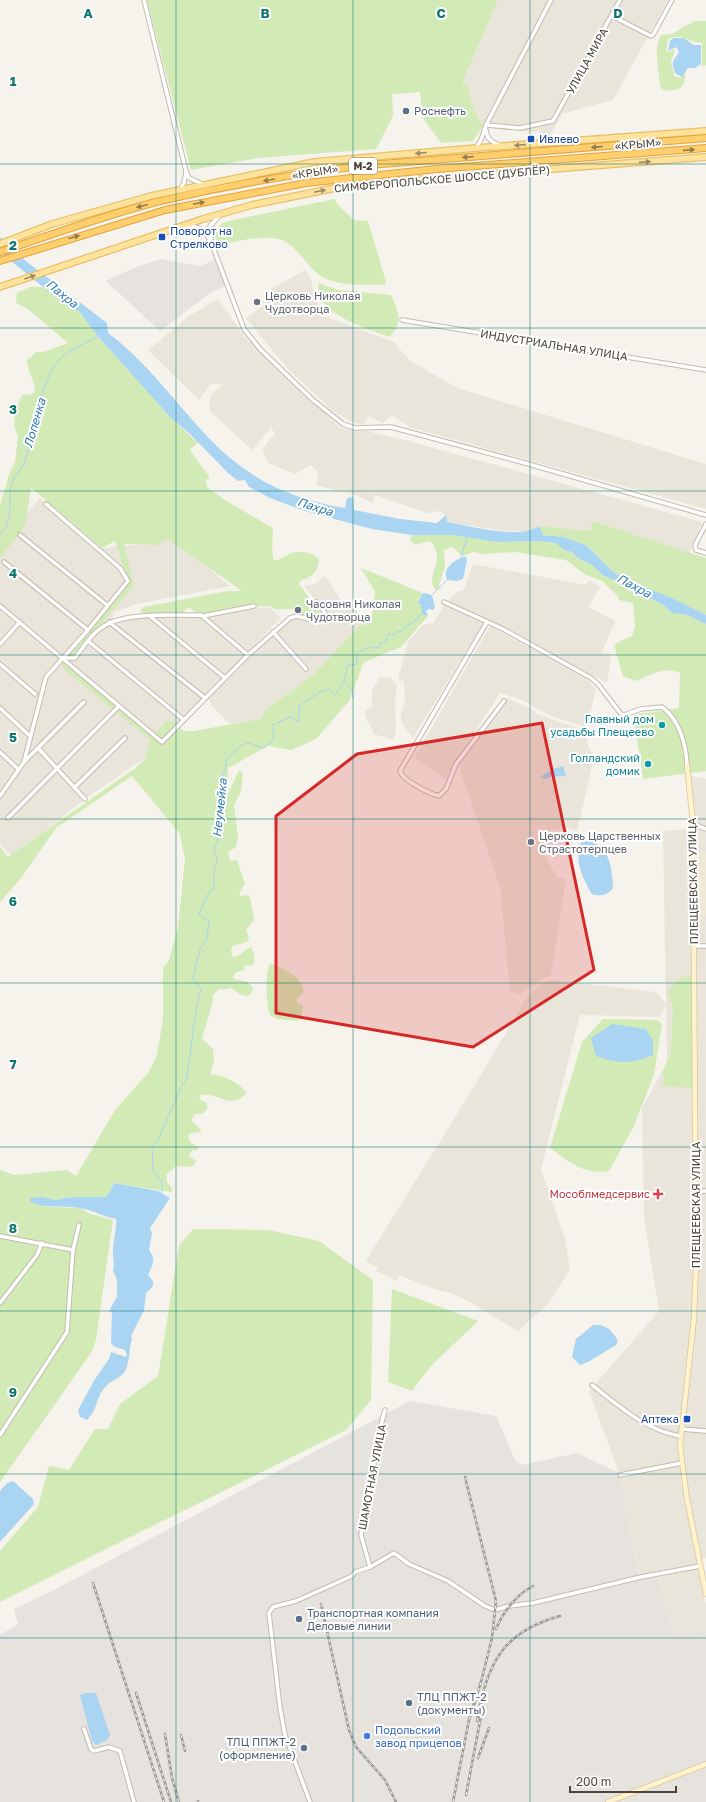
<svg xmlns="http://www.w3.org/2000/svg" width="706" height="1802" viewBox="0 0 706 1802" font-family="'Golos Text',sans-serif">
  <rect width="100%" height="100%" fill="#f6f3ec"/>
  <g fill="#eae5da">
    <path d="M498,0H668L613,100L562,114L551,134L483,126L474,110L467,85L462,83Z"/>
    <path d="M305,270L311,279L314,296L324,316L394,342L409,360L457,388L706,464V509L409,427L393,415L382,423L369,416L363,425L351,421L333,411L288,369L246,318L274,298L268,291Z"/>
    <path d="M218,299L246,338L340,428L366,431L408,441L702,522L690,553L594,521L590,531L539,526L533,531H504L447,522L446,515L440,511L427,513L375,495L372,503L358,496L316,485L318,472L310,465L295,474L268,463L262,450L275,433L271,428L252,450L210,411L209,401L212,393L222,386L217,383L211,384L199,400L148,350L189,316Z"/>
    <path d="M40,498L99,549L173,539L230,586L136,604L113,613L114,619L269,607L281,618L143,759L85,799L12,857L0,844V543Z"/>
    <path d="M473,564L586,585L589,580L600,586L589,607L615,621L602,652L611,655L607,683L503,627L447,602L458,591L464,590Z"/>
    <path d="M325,576L348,610L354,603L362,623L311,677L266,709L260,719L230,724L212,706L208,697L240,669L248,655L291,617L317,625L329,617L304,586L315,584Z"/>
    <path d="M445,604L481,621L483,624L413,738L401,722V713L405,701L404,682L398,679L408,642L423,625L433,623Z"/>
    <path d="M490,626L589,681L596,690L586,727L551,716L520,699L500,693L445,779L414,758Z"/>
    <path d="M380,677L391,678L397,686L395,701L396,732L393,740L374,734L365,716V710L372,708V690Z"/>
    <path d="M507,698L535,711L534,713L586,731L587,743L594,758L577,831L565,828L546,832L542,844V850L557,877L566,879L551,975L520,994L510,991L500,887L458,764L484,732Z"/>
    <path d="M686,775L706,779V1558L696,1561L706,1605V1634L704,1629L674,1637L657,1573L639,1575L619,1473L589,1391L659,1311L644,1217L642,1108L667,1063L666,1005L660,1017L580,1015L541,1169L565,1239L570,1269L549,1303L518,1331L472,1303L451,1293L434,1289L399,1275L397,1281L376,1271L378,1267L367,1262V1259L473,1088L527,997L540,984L550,980L656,992L666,1004L663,831L690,829Z"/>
  </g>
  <g fill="#e6e2dd">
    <path d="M161,259L200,266L215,260L226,285L206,296L160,331L106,281L136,267Z"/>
    <path d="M410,1401L496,1416L516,1462L522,1465L577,1453L619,1473L639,1577L657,1573L674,1637L704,1629L706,1636V1802H0V1647L21,1636L14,1609L54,1590Z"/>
  </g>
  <path fill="#efe8d6" d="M697,850L706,854V915L698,921Z"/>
  <g fill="#d2eab5">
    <path d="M147,0H498L462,83L467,85L474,110L483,126L473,141L441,143L423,118L420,92L392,94L393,116L376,149L258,158L191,170Z"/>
    <path d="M694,21H706V65L702,66V43C687,42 684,33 668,39L666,51L670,52L674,49L675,51L671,61L674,76L681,78L685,73C687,90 674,93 661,89C659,73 653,48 661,35L672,34Z"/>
    <path d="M335,199L338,205L354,220L368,221L386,282L385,285C366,284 342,287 324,278C307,269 298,244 278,239C259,235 236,242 217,245C214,233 214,230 224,222Z"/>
    <path d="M319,283L338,290L391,295C398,312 405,322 389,337C369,329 311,313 319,283Z"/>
    <path d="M30,287H43L80,312L95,333L170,417L198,443L191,448V452L209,476V479L206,480L207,487L228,502L273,528C273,536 271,553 274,560C281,561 285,555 292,553C300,551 314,552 319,560C317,571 313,578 301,580L299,584L321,614C320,614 316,617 315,617C308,619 298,611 291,609C282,608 278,612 270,606H261L206,616L196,613L189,607L185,610L183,615C170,621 157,612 143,613L140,610L144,607L227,591H242L169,540C162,540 160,545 153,546L149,544H124L134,585L67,665L153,736L166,721H173L184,731H194L260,719L266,709L311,677L365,620L371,623L375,592L361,568L423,593L418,600L428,616L401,647L364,662L349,701L316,739L291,750L268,746L228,768V794L239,770L243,773L241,791L234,805L238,837L236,847L228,852L230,861L237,860L245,884L239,893L241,896L248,895L250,897L254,920L246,930L249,938L247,942L233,946L231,949L232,956L234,957C242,955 245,948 251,947L254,953V964L250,966L245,965L244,966L246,969L235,973L233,977L234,979L248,982L253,989L251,994L248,996L241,995L231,988L222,990L220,988L213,995C213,1009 205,1024 202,1039L213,1049L214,1062L210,1074C224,1075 238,1082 247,1093C227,1111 222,1092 201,1095L199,1099L207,1103V1109L202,1114H195L191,1120L201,1130V1132L192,1133L188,1135L190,1142L198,1147V1150L191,1151L189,1156L196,1161L194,1165L190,1167L176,1166L166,1175L167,1182L173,1189L171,1192L114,1183L109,1193L105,1197H72L55,1200L42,1197L33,1203L48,1207L80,1208L88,1213L113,1220L96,1340L91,1353L0,1482V1170L14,1175L67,1170L76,1176L115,1110L148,1073L157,1055L163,1020V968L169,960L178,927L185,859L180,834L132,776L56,828L21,878L0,902V847L8,857L134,769L145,759L150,740L65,670L61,663L127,580L115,541L102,548L31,488L26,521L23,529L0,558V505L9,475L15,462L18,437L14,425L15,413L22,395L32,394L35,391C34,378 27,371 27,359L31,357L36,352H43L68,343L28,309L16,303L17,293Z"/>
    <path d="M593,521L706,558V615L672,598L629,581L612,571L587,546L564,537L543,535L539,526L590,531Z"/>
    <path d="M412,535H452L497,542L540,541L556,543L564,550L572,552L578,558L592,565L604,576L622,583L663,605L672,613L687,615L706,624V771L643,779L633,715L679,708L680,673C661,666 651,676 635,681L623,676L614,646L618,642L632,636L635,627L633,603L619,600L617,595L602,581L586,575L566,560L515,552L483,554L473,552L463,556L452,547L444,550L445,566L438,589L436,590C427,581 436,569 437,559C438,553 435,549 433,543L428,541L415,545L410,539Z"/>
    <path d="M270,963C285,971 300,973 304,991L296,1000L298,1004L303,1005L301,1018L297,1021L278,1019L270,1015C266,1006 265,970 270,963Z"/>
    <path d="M692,975V1088L662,1086L665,1078L662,1074L671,1052L673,1005L667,992L679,979Z"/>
    <path d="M603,1019L657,1020L662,1024L654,1075L633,1128L609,1171C583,1175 570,1162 550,1148L582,1042Z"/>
    <path d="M193,1229L268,1230L319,1241L373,1280L371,1400L346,1430L0,1602V1551L38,1507L49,1466L69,1470L95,1429H108L120,1404L158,1376L179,1246Z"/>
    <path d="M392,1289L478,1321L431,1366L412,1391L388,1382Z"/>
  </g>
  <path fill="#e5e3e0" d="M18,1624L21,1636L0,1647V1635Z"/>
  <g fill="#a9d4f2">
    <path d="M673,38H684L693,45H701V64L695,68H688L682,77L675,73C670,57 675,62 679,51L676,47L668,51L670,41Z"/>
    <path d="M0,237L27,262L107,323L108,333C131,350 150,371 169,393C190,417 212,445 239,465C270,489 307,502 345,508L347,498L353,497L354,510L400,519L437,523L446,515L447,522C470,526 521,540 539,526L543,535L564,537L587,546L612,571L629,581L672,598L706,615V624L687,615L672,613L663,605L622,583L604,576L592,565L578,558L572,552L564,550L556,543L540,541L497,542L452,535H412L372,529L305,511L270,498L249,487L245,480L238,481L228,473L190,434L170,417L95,333L80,312L43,287L0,252Z"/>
    <path d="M463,557H466L467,560L463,579L457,581L447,580C442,568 454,561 463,557Z"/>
    <path d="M423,593L430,594L433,598L435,607L433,610L429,609L426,611L428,616L422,614L421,605L418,603L421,596Z"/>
    <path d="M563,766L566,776L550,777L546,779L540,777L553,769Z"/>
    <path d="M588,841C610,845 612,869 613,888C608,895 600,897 592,894C582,878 574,860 581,842Z"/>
    <path d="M612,1024L646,1029L653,1041V1055C632,1064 617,1064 596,1056L591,1038Z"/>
    <path d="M114,1183L158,1191L170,1198L150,1228L152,1233L149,1250C157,1260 152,1265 148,1275L153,1281V1286L146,1293L144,1310L131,1336L132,1339C129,1348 130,1360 126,1369C122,1378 113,1379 107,1385C95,1397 99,1408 87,1420L80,1417L78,1410L95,1379L109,1359L111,1352L126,1357L127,1355L125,1350L115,1347L111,1343L112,1313L109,1311L117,1297V1280L113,1271C114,1265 114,1262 113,1255C112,1243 117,1231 116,1219C104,1217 92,1210 80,1208C63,1205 45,1210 30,1201V1198L42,1197L55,1200L72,1197H105L109,1193Z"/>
    <path d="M593,1325C606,1324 612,1330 618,1341L616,1345L588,1362L580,1365L572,1357L576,1339Z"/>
    <path d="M13,1481L33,1499L34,1504L0,1542V1491L7,1483Z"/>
    <path d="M86,1693H96L110,1735L107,1740L96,1745L92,1741L80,1695Z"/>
  </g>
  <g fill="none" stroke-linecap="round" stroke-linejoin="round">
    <g stroke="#a9d4f2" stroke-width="1">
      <path d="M0,534C16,521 6,499 12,482C15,475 22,469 25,461C34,433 40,379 61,358C70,349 87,343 98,336"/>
      <path d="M461,557L467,537"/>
      <path d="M432,595L447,580"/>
      <path d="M345,682L352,690L353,698"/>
      <path d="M162,1194V1182L153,1171L152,1148L157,1142L181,1087L187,1078L196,1009L201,989L193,978L200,949L207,938L209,922L199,914L209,892L214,889V873L217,859L214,849L220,835L222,782L227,759L242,745L248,743L264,748L274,739L272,725L291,717L299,722V706L322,691L330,689L335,695L344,681L348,665L357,664L356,653L372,647L379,648V644L386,641L389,634L394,635L396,632L403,631L407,625L413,623L422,614"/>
    </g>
    <defs>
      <g id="street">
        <path d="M144,0L186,171L189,178L202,184"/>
        <path d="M612,16L651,36L653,35L672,0"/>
        <path d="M486,125L520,128L553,121L620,0"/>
        <path d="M486,130C486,138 491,142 499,145"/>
        <path d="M476,148L481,140L486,125L551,0"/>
        <path d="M180,189L184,183L186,172"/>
        <path d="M188,226C201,226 206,232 211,242L244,329L261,350L313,400L343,424L355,428L391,427L525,463L706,515"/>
        <path d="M211,239L210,226L220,215"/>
        <path d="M402,320L706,370"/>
        <path d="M706,524L695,545L696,550L706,553"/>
        <path d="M20,535L107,605"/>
        <path d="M4,562L88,630"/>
        <path d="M444,602L503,629L591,678L598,684L621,714L624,715L641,709L662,707C680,720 686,745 687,765"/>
        <path d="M0,606L162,742L248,655L290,618L297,616L315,621L325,616V613L316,602"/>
        <path d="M203,616L254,606"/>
        <path d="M151,617L225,678"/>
        <path d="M109,622L205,698"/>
        <path d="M487,622L400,771C402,780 430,794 439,796L446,789L456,764L504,701"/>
        <path d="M273,632L306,669"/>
        <path d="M88,641L184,720"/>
        <path d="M0,644L20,622"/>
        <path d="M62,658H75C83,648 90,635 101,628C123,611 173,616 201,615L248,655"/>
        <path d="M0,664L35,694"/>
        <path d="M0,708L30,736"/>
        <path d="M38,748L84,702"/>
        <path d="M0,752L18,769"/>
        <path d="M25,761L38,748L85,799"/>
        <path d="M75,787L125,738"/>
        <path d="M0,796L24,762L46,677L88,630L128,581L120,568L46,504"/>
        <path d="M8,818L119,706"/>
        <path d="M693,824L706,829"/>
        <path d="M694,946H706"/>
        <path d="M697,1192L706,1191"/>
        <path d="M0,1236L73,1250L67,1332L0,1435"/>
        <path d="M73,1250L79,1225"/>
        <path d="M0,1303L37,1255L42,1243"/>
        <path d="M592,1385C619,1406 645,1430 680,1436"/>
        <path d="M681,1429L706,1431"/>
        <path d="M620,1475L682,1463"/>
        <path d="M370,1567L361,1535L381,1425L385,1410"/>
        <path d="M84,1729L91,1749L94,1751L109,1747L120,1751L134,1802"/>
        <path d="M310,1802L285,1735L280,1708L269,1613L273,1607L296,1601L352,1576L355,1572L370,1567L394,1553L409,1564L448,1581L485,1606L495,1610L509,1606L533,1603L641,1577L700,1566"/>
      </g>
      <g id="secondary">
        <path d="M687,765L693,824L696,1264L694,1318L680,1446L687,1499L706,1594"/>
        <path d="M608,1802L706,1764"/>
      </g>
      <g id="primary">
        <path d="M0,244L52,224L151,196L314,162L476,148L706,131"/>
        <path d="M0,287L203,219L252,205L330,189L386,182L706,157"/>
      </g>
      <g id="highway">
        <path d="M0,252C53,234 105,215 160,201C228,185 299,173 369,165L706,138"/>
        <path d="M0,261L165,210L306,183L436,169L706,148"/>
      </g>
    </defs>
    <use href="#street" stroke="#c2bbae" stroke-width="5.5"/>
    <use href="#secondary" stroke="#d6c79b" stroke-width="6"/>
    <use href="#primary" stroke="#e6c16a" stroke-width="8"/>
    <use href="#highway" stroke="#e0a43c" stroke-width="8"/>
    <use href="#street" stroke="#fff" stroke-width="3.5"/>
    <use href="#secondary" stroke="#fff3cd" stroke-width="4.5"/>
    <use href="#primary" stroke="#ffe39c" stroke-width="5.5"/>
    <use href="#highway" stroke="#ffcf6e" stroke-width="6"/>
    <defs>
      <g id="rail">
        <path d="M93,1583L164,1802"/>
        <path d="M321,1604L349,1730L356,1747L385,1780L396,1802"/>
        <path d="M496,1629C503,1612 517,1594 533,1586"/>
        <path d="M136,1693L171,1802"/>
        <path d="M477,1721C487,1665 501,1632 560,1616"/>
        <path d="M165,1734L172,1778L179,1802"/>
        <path d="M181,1735L185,1751"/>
        <path d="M478,1758L489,1728"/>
        <path d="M466,1795L481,1716"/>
        <path d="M198,1801V1802"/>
        <path d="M453,1802L469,1720L481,1682L492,1638L496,1601L465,1477"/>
      </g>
    </defs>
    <use href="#rail" stroke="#9a9a9a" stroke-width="2.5"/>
    <use href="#rail" stroke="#fff" stroke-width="1" stroke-dasharray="3" stroke-linecap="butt"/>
  </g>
  <defs><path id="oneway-solid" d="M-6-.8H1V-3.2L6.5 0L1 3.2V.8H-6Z"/></defs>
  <g fill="#9c8c66">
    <use href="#oneway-solid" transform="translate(520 145) rotate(176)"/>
    <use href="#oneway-solid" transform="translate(421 153) rotate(175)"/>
    <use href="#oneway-solid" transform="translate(645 162) rotate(-4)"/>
    <use href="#oneway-solid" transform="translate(320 191) rotate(-11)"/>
    <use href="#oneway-solid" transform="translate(30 277) rotate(-19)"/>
  </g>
  <g fill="#937c4e">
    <use href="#oneway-solid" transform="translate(597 147) rotate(175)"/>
    <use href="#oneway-solid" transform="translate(689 150) rotate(-4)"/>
    <use href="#oneway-solid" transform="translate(468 157) rotate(175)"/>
    <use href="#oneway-solid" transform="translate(269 180) rotate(170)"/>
    <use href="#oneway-solid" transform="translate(199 203) rotate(-12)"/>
    <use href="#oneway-solid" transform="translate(142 206) rotate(165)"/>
    <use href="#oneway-solid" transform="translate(74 237) rotate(-17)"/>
  </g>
  <path fill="#d62828" fill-opacity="0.2" stroke="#d62828" stroke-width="3" stroke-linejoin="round" d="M542,723L594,970L473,1047L276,1013V816L357,754Z"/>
  <path fill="none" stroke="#0f766e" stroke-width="1" stroke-opacity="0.55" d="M176,0V1802M353,0V1802M530,0V1802M0,164H706M0,328H706M0,491H706M0,655H706M0,819H706M0,983H706M0,1147H706M0,1311H706M0,1474H706M0,1638H706"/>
  <g fill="#5c6f8a" stroke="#fff" stroke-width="1.5">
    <circle cx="406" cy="111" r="4"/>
    <circle cx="299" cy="1619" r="4"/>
    <circle cx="409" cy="1703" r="4"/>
    <circle cx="304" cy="1748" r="4"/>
  </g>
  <g fill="#1a4fb4" stroke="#fff" stroke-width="1.5">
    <rect x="527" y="135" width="8" height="8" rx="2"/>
    <rect x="158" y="233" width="8" height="8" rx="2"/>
    <rect x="683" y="1415" width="8" height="8" rx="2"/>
  </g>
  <g fill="#6b7280" stroke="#fff" stroke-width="1.5">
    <circle cx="257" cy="302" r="4"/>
    <circle cx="298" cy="610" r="4"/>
    <circle cx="531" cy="842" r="4"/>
  </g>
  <g fill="#0f9aa8" stroke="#fff" stroke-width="1.5">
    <circle cx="662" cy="725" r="4"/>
    <circle cx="648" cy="764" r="4"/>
  </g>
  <path fill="#e0444e" stroke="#fff" stroke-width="1.5" d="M656 1188h4v4h4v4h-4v4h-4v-4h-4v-4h4z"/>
  <circle fill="#3f7fe0" stroke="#fff" stroke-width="1.5" cx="367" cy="1736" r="4"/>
  <g text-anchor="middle" stroke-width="4" stroke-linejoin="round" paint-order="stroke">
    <rect fill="#fff" stroke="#817c74" stroke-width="1" x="349" y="158" width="28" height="16" rx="3"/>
    <g font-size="10" font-weight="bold" fill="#4b4439">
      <text x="363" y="170">М-2</text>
    </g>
    <g font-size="11" fill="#4b4439" stroke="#fff">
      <text transform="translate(587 61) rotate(-61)" y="4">УЛИЦА МИРА</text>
      <text transform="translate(638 144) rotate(-5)" y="4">«КРЫМ»</text>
      <text transform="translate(315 172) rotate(-9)" y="4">«КРЫМ»</text>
      <text transform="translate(442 179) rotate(-5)" y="4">СИМФЕРОПОЛЬСКОЕ ШОССЕ (ДУБЛЁР)</text>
      <text transform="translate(554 345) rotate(9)" y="4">ИНДУСТРИАЛЬНАЯ УЛИЦА</text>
      <text transform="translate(693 881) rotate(-91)" y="4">ПЛЕЩЕЕВСКАЯ УЛИЦА</text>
      <text transform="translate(696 1205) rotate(-90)" y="4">ПЛЕЩЕЕВСКАЯ УЛИЦА</text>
      <text transform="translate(372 1477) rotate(-79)" y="4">ШАМОТНАЯ УЛИЦА</text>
    </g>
    <g font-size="11" fill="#4e5e75" stroke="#fff" text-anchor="start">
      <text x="414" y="115">Роснефть</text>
      <text x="307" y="1617">Транспортная компания<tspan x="307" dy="13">Деловые линии</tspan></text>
      <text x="417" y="1701">ТЛЦ ППЖТ-2<tspan x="417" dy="13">(документы)</tspan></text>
      <text x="296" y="1746" text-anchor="end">ТЛЦ ППЖТ-2<tspan x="296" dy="13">(оформление)</tspan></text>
    </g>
    <g font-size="11" fill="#164399" stroke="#fff" text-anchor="start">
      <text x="539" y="143">Ивлево</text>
      <text x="170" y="235">Поворот на<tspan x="170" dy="13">Стрелково</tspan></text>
      <text x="679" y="1423" text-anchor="end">Аптека</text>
    </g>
    <g font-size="11" fill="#5b616d" stroke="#fff" text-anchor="start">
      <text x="265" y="300">Церковь Николая<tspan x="265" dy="13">Чудотворца</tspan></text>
      <text x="306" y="608">Часовня Николая<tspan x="306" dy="13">Чудотворца</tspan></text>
      <text x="539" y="840">Церковь Царственных<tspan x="539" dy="13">Страстотерпцев</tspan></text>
    </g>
    <g font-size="11" fill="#0d838f" stroke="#fff" text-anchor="end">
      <text x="654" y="723">Главный дом<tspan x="654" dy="13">усадьбы Плещеево</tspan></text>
      <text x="640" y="762">Голландский<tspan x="640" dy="13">домик</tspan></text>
    </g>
    <g font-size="11" fill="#be3a42" stroke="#fff" text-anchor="end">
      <text x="650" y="1198">Мособлмедсервис</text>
    </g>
    <g font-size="11" fill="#366cbe" stroke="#fff" text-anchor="start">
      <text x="375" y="1734">Подольский<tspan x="375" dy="13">завод прицепов</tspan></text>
    </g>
    <g font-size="12" font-style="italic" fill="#2e7ab2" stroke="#fff">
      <text transform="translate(62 294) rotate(39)" y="4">Пахра</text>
      <text transform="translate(35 423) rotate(-74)" y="4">Лопенка</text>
      <text transform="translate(315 507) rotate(18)" y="4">Пахра</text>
      <text transform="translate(634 586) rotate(28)" y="4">Пахра</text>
      <text transform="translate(220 808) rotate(-84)" y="4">Неумейка</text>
    </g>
  </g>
  <g font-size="13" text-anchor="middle" font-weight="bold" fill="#0f766e" stroke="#fff" stroke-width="4" stroke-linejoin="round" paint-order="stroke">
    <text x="88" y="18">A</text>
    <text x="265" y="18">B</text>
    <text x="441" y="18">C</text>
    <text x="618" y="18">D</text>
    <text x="13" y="86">1</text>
    <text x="13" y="250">2</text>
    <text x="13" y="414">3</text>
    <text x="13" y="578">4</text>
    <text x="13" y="742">5</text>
    <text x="13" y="906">6</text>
    <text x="13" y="1069">7</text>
    <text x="13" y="1233">8</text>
    <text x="13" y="1397">9</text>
  </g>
  <path d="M570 1786v6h106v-6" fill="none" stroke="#4b4439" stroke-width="2"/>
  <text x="576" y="1786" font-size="12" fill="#4b4439" stroke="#ffffff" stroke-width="3" paint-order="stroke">200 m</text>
</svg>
